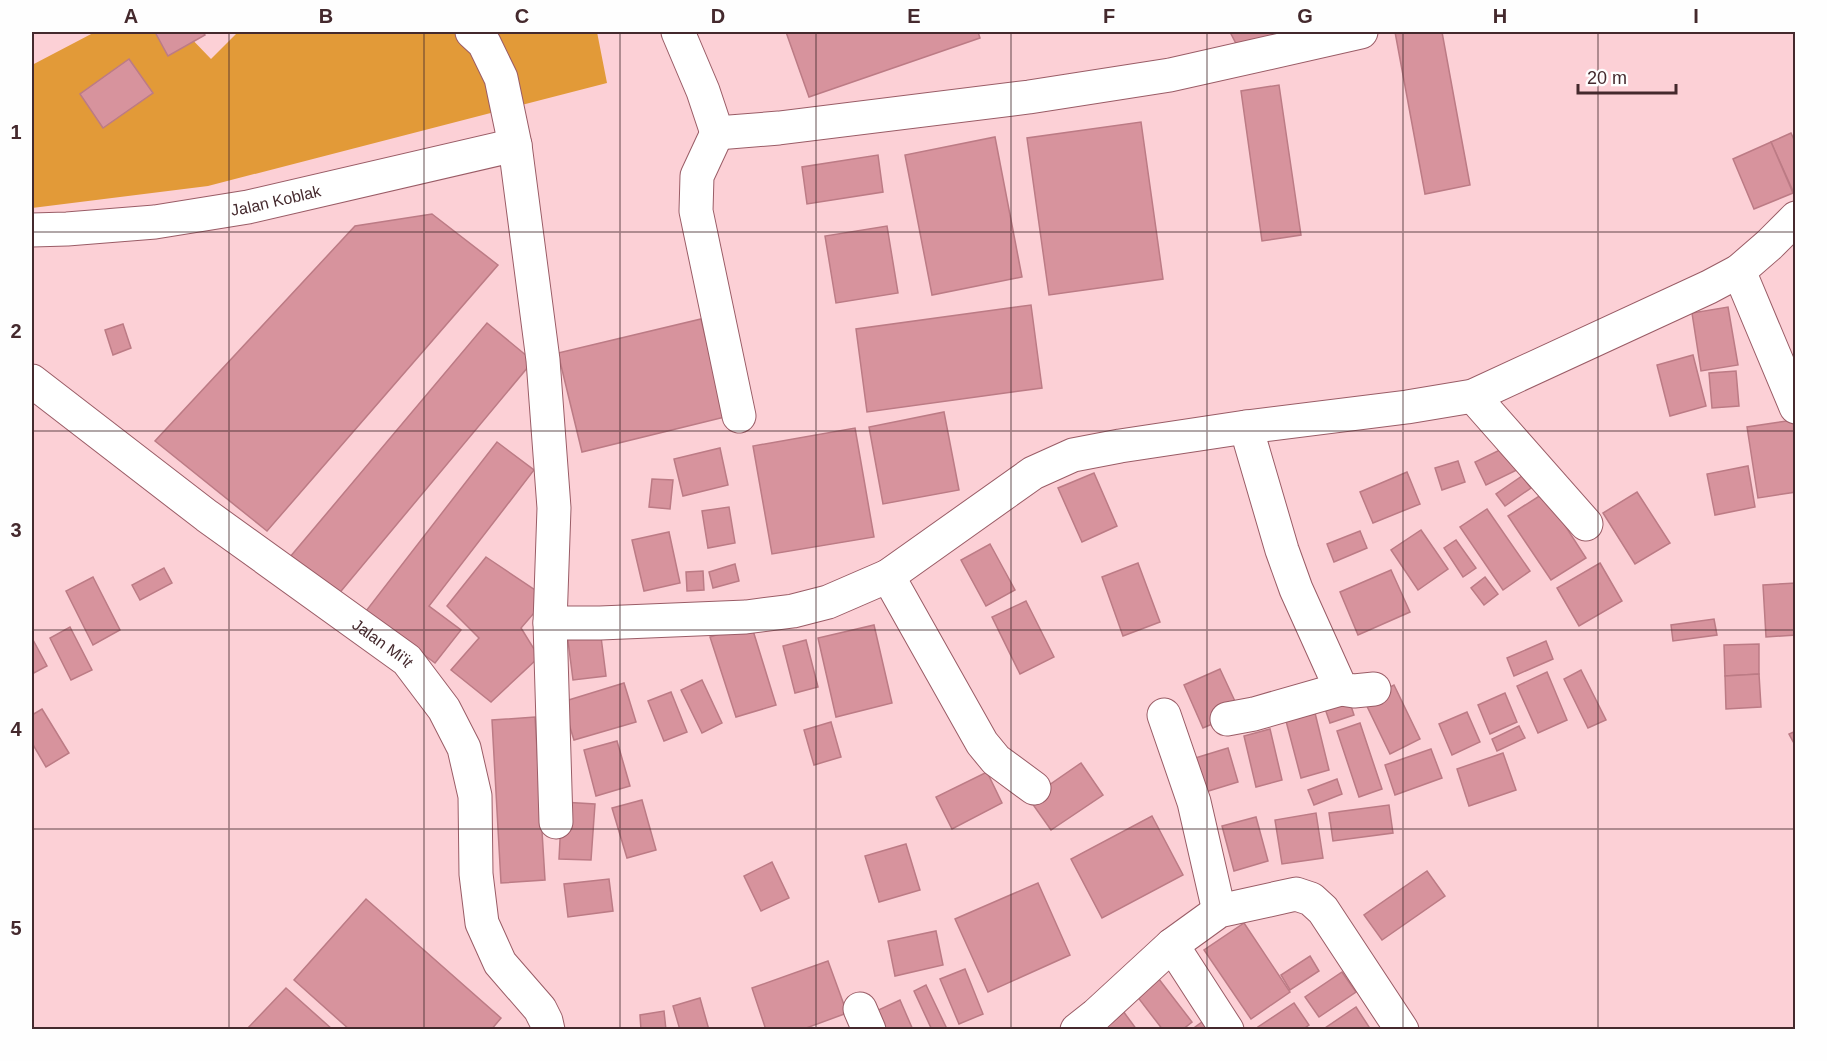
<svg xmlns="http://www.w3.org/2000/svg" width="1827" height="1061" viewBox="0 0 1827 1061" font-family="Arial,sans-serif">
  <rect width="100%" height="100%" fill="#fcd0d6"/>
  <path fill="#e29a38" d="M95,32H185L211,59L238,32H597L607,83L208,186L32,208V65Z"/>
  <g fill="#d7939d" stroke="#bc7b85" stroke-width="1.5">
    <path d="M155,32H203L205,35L168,56Z"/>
    <path d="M786,32H978L980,38L809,97Z"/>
    <path d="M1230,32H1297L1241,53Z"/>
    <path d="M1395,32H1442L1470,185L1425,194Z"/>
    <path d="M129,59L153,93L103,128L80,94Z"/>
    <path d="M1279,85L1301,235L1262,241L1241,91Z"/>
    <path d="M1141,122L1163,279L1049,295L1027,138Z"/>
    <path d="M1791,133L1796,144V190L1793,191L1771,142Z"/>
    <path d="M995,137L1022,277L932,295L905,155Z"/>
    <path d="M1771,142L1793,193L1754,209L1733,159Z"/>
    <path d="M878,155L883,192L807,204L802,167Z"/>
    <path d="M432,214L498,265L267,531L155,441L355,226Z"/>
    <path d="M887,226L898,293L836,303L825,236Z"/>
    <path d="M1031,305L1042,388L867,412L856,329Z"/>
    <path d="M1728,307L1738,365L1701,371L1692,313Z"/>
    <path d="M701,319L725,417L582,452L558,353Z"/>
    <path d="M487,323L533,361L337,596L290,557Z"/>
    <path d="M123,324L131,348L113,355L105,330Z"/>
    <path d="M1693,355L1706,406L1670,416L1657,365Z"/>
    <path d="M1736,371L1739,406L1712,408L1709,373Z"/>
    <path d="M944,412L959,490L883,504L869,427Z"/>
    <path d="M1793,420L1796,437V492L1758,498L1747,427Z"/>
    <path d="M855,428L874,537L772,554L753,446Z"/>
    <path d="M497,442L534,470L429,606L461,630L435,663L366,611Z"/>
    <path d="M1510,445L1521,468L1486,485L1475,462Z"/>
    <path d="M720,448L728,485L683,496L674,459Z"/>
    <path d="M1458,461L1465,482L1442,490L1435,468Z"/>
    <path d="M1748,466L1755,507L1715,515L1707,474Z"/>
    <path d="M1407,472L1420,504L1373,523L1360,492Z"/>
    <path d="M1094,473L1117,526L1082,542L1058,488Z"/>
    <path d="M1522,476L1531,488L1505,506L1496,494Z"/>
    <path d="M652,479L673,480L670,509L649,507Z"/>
    <path d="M1637,492L1670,543L1635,564L1603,513Z"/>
    <path d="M1544,493L1586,558L1551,580L1508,516Z"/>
    <path d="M729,507L735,543L708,548L702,511Z"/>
    <path d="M1487,509L1530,571L1503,590L1460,527Z"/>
    <path d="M1421,530L1448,569L1418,590L1391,550Z"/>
    <path d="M1360,531L1367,548L1334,562L1327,544Z"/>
    <path d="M669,532L680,583L644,591L632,540Z"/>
    <path d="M1456,540L1476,568L1463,577L1444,548Z"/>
    <path d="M990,544L1015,590L986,606L961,560Z"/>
    <path d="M486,557L547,598L521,628L539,657L491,702L451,670L479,638L447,606Z"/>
    <path d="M1138,563L1160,622L1123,636L1102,577Z"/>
    <path d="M1600,563L1622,601L1579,626L1557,588Z"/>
    <path d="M735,564L739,581L713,588L709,572Z"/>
    <path d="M164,568L172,583L140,600L132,585Z"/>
    <path d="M1391,570L1410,612L1358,635L1340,592Z"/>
    <path d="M703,571L704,590L687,591L686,572Z"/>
    <path d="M93,577L120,630L93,645L66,591Z"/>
    <path d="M1485,577L1498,594L1484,605L1471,588Z"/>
    <path d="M1796,583V635L1766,637L1763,585Z"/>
    <path d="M1026,601L1054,657L1020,674L992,617Z"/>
    <path d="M1714,619L1717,635L1673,641L1671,625Z"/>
    <path d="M751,624L776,705L736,717L710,637Z"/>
    <path d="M874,625L892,703L836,717L818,638Z"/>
    <path d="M70,627L92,670L71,680L50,638Z"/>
    <path d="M600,629L606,676L573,680L567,633Z"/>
    <path d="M32,638L47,666L34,673L32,668Z"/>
    <path d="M806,640L818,687L795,693L783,646Z"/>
    <path d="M1546,641L1553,659L1514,676L1507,658Z"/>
    <path d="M1759,644V674L1725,676L1724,645Z"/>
    <path d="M1220,669L1240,712L1203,728L1184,685Z"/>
    <path d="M1581,670L1606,720L1588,728L1564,679Z"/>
    <path d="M1547,672L1567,720L1538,733L1517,686Z"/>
    <path d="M1759,674L1761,707L1726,709L1725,676Z"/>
    <path d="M702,680L722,723L702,733L681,690Z"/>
    <path d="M624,683L636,722L574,740L562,702Z"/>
    <path d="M1394,685L1420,739L1390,754L1364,700Z"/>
    <path d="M1346,691L1354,715L1330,723L1322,700Z"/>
    <path d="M671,692L687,732L664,741L648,701Z"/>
    <path d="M1505,693L1517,722L1490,734L1478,705Z"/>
    <path d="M42,709L69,753L46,767L32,743V715Z"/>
    <path d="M1467,712L1480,742L1452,755L1439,724Z"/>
    <path d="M1315,713L1329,770L1301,778L1286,721Z"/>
    <path d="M535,717L545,880L501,883L492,720Z"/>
    <path d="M831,722L841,757L814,765L804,730Z"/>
    <path d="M1360,723L1382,789L1359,797L1337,731Z"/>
    <path d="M1519,726L1525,738L1497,751L1492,739Z"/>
    <path d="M1270,729L1282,780L1256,787L1244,736Z"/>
    <path d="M1796,731V747L1789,734Z"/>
    <path d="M617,741L630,786L596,796L584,750Z"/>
    <path d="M1228,748L1238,782L1202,793L1192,759Z"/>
    <path d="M1431,749L1442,778L1395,795L1385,765Z"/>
    <path d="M1503,753L1516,790L1469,806L1457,769Z"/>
    <path d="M1081,763L1103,795L1051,830L1029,799Z"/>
    <path d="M987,772L1002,803L952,829L936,797Z"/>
    <path d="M1337,779L1342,794L1314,805L1308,790Z"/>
    <path d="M642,800L656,850L627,858L612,808Z"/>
    <path d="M562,802L595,804L591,860L559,859Z"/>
    <path d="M1389,805L1393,833L1333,841L1329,813Z"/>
    <path d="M1316,813L1323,858L1282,864L1275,820Z"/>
    <path d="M1152,816L1183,875L1102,918L1071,859Z"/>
    <path d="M1256,817L1268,861L1234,871L1222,826Z"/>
    <path d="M906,844L920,890L879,902L865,856Z"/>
    <path d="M772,862L789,898L761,911L744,876Z"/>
    <path d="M1427,871L1445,896L1382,940L1364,915Z"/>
    <path d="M609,879L613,911L568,917L564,884Z"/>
    <path d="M1038,883L1070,955L988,992L955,919Z"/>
    <path d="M366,899L501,1018L491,1030H350L294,980Z"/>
    <path d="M1244,923L1290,992L1251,1019L1204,950Z"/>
    <path d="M936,931L943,965L895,976L888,941Z"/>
    <path d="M1310,956L1319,971L1290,990L1281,975Z"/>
    <path d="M828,961L847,1013L801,1030H766L752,988Z"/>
    <path d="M965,969L983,1014L959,1024L940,979Z"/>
    <path d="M1342,972L1356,992L1319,1017L1305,997Z"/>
    <path d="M1155,974L1192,1022L1182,1030H1163L1133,991Z"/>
    <path d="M926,985L947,1029L945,1030H932L914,991Z"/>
    <path d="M286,988L333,1030H246Z"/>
    <path d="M700,998L709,1030H680L673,1006Z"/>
    <path d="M900,1000L913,1030H882L874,1012Z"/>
    <path d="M1294,1003L1309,1025L1302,1030H1260L1258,1027Z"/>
    <path d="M1356,1007L1371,1030H1322Z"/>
    <path d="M664,1011L666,1030H641L640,1015Z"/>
    <path d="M1123,1011L1137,1030H1099Z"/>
    <path d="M1206,1019L1213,1030H1191Z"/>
  </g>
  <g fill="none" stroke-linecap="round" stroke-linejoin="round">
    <defs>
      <g id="minor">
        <path d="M472,32L484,43L501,78L515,145L543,360L554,508L550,623L556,822"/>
        <path d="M678,32L703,91L717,133L779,128L1029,97L1170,75L1361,32"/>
        <path d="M717,133L697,176L696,211L739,416"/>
        <path id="s1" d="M32,230L67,229L155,222L248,207L515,145"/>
        <path d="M1739,271L1796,407"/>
        <path id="s2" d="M32,381L207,516L407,660L444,709L464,748L475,796L476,874L482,923L500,963L540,1009L546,1021L548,1030"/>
        <path d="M1473,396L1586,524"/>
        <path d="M1246,427L1282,550L1296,589L1341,689L1354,691L1374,689"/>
        <path d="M888,576L982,743L996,760L1034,788"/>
        <path d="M550,623H600L746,617L793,611L828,602L888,576L1033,473L1073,455L1120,446L1246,427L1407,407L1473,396L1709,287L1739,271L1769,245L1796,218"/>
        <path d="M1164,715L1194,802L1219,911"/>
        <path d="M1227,719L1254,714L1341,689"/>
        <path d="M1172,945L1227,1030"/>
        <path d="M860,1009L869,1030"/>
        <path d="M1077,1030L1096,1015L1172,945L1219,911L1296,894L1311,899L1323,910L1402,1030"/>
      </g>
    </defs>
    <use href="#minor" stroke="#9a5c66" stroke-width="35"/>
    <use href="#minor" stroke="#fff" stroke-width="33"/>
  </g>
  <path fill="none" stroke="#44292d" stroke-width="1.5" stroke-opacity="0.55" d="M229,32V1030M424,32V1030M620,32V1030M816,32V1030M1011,32V1030M1207,32V1030M1403,32V1030M1598,32V1030M32,232H1796M32,431H1796M32,630H1796M32,829H1796"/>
  <g text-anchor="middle" stroke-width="4.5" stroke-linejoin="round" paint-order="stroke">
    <g font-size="16" fill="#44292d" stroke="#fefefe">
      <text dy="6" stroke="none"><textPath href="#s1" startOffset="246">Jalan Koblak</textPath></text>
      <text dy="6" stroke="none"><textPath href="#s2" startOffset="438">Jalan Mi'it</textPath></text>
    </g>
  </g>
  <rect width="1827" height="1061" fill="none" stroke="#fefefe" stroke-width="66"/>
  <path d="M1578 84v9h98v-9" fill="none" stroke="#44292d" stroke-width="3"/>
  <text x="1587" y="84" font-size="18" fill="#44292d" stroke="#fefefe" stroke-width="4.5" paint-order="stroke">20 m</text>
  <rect x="33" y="33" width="1761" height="995" fill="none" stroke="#44292d" stroke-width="2"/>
  <g font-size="20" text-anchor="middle" font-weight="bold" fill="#44292d">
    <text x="131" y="23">A</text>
    <text x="326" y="23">B</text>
    <text x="522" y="23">C</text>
    <text x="718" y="23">D</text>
    <text x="914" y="23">E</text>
    <text x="1109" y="23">F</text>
    <text x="1305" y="23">G</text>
    <text x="1500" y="23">H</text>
    <text x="1696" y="23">I</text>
    <text x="16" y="139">1</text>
    <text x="16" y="338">2</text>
    <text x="16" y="537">3</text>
    <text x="16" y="736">4</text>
    <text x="16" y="935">5</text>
  </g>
</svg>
